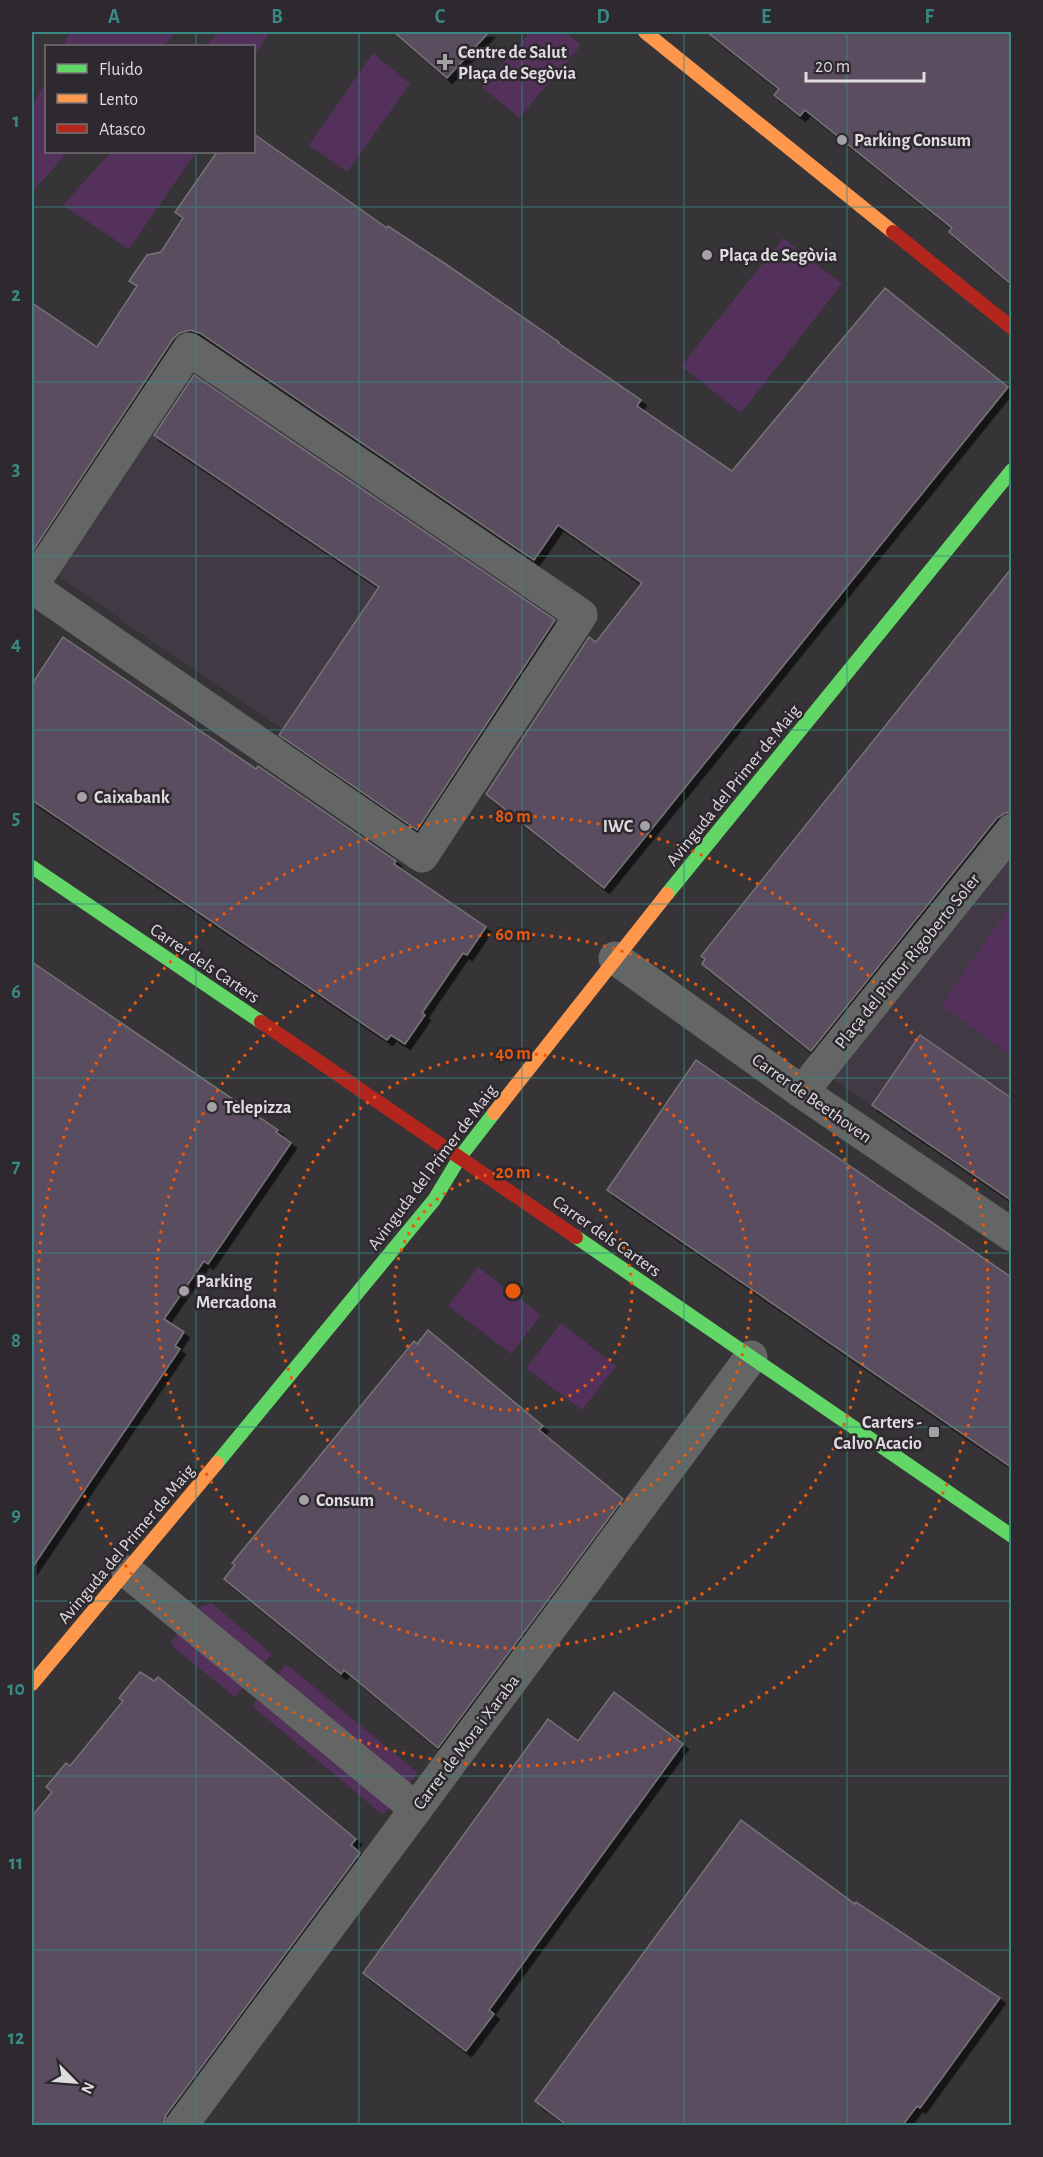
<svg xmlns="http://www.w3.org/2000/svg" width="1043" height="2157" viewBox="0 0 1043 2157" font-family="'Alegreya Sans',sans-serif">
  <defs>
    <filter id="shadow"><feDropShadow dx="5.5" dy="5.5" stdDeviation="0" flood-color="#0009"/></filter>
  </defs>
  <rect width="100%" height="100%" fill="#363437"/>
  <g fill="#413943">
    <path d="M196,371L560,618L421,824L57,576Z"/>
    <path d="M1011,856V1200L832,1079Z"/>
  </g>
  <g fill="#53315b">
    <path d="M70,32H177L163,46H63Z"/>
    <path d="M219,32H270L254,55V46H205Z"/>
    <path d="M530,32H565L581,45L519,118L482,87Z"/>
    <path d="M373,53L410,84L347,172L309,145Z"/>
    <path d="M46,83V152H68L32,192V105Z"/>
    <path d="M111,152H196L129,249L63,205Z"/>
    <path d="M783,238L842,284L741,413L681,366Z"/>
    <path d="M1011,904V1055L941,1006Z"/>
    <path d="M478,1267L541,1315L511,1354L448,1306Z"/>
    <path d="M561,1323L616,1366L582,1410L526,1368Z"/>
    <path d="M212,1603L272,1654L235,1697L174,1648L171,1641L201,1606Z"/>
    <path d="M286,1664L418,1773L383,1815L252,1706Z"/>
  </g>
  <g fill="#5a4e5e" stroke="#757375" stroke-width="1.5" filter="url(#shadow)">
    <path d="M394,32H489L447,78Z"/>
    <path d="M707,32H1011V284L949,232L952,228L805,110L800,116L774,95L779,89Z"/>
    <path d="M254,134L387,228L388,226L447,265L559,342L558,343L641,400L637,406L732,471L885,288L1008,387L604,888L486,794L589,637L596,642L642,583L558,525L534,560L200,333L190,330L180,333L173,339L32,552V303L97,347L137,286L129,281L147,255L161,252L183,218L175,212L217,152H254Z"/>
    <path d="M194,375L555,620L417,830L279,735L379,587L154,435Z"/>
    <path d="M1011,569V812L1005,813L997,818L811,1051L702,964L705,959L701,956Z"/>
    <path d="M63,637L256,769L258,766L396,861L394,864L486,927L467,955L463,953L422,1013L425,1015L405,1044L391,1035L387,1040L32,800V684Z"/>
    <path d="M32,962L278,1130L276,1132L291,1143L208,1264L204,1261L164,1319L184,1332L175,1346L180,1349L32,1568Z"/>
    <path d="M920,1035L1011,1098V1200L872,1105Z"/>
    <path d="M696,1060L1011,1277V1467L607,1190Z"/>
    <path d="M428,1330L543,1426L539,1430L623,1499L438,1748L344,1670L341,1674L224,1579L235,1565L232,1563L414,1341L417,1344Z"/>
    <path d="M140,1672L154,1681L158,1677L276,1773L356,1839L351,1845L360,1853L166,2115L163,2126H32V1816L52,1792L46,1787L66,1763L70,1766L123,1701L119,1698Z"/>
    <path d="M614,1692L683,1744L489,2010L494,2014L466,2051L363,1973L548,1719L578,1741Z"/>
    <path d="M741,1820L855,1904L856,1902L1000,1998L920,2108L917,2106L902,2126H568L535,2101Z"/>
  </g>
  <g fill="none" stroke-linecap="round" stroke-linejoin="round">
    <g stroke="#646565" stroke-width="33">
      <path d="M32,585L189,349L581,615L422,856L32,587"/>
      <path d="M615,958L802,1092L1012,1235"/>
      <path d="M802,1092L1012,830"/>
      <path d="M128,1572L416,1809"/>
      <path d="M181,2126L751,1357"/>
    </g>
    <g stroke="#63d668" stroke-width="14">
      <path d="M32,867L261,1022"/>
      <path d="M667,894L1012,470"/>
      <path d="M576,1237L1012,1536"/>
      <path d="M217,1463L434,1200L460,1157L494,1113"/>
    </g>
    <g stroke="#ff974d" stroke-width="14">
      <path d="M645,32L893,232"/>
      <path d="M494,1113L667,894"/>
      <path d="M32,1684L217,1463"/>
    </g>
    <g stroke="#b3261e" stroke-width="14">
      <path d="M893,232L1012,328"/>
      <path d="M261,1022L576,1237"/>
    </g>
  </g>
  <path fill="none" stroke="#388a85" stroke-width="1.5" stroke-opacity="0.55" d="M196,32V46M359,32V2126M522,32V2126M684,32V2126M847,32V2126M196,152V2126M32,207H1012M32,382H1012M32,556H1012M32,730H1012M32,904H1012M32,1078H1012M32,1253H1012M32,1427H1012M32,1601H1012M32,1776H1012M32,1950H1012"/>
  <g fill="none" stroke="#e8590c" stroke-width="3" stroke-dasharray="3 6">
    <circle cx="513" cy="1291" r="119"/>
    <circle cx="513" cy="1291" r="238"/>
    <circle cx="513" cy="1291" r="357"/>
    <circle cx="513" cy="1291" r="475"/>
  </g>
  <g fill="#a3a1a4" stroke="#2d292e" stroke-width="2">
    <path d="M442 53h6v6h6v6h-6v6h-6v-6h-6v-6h6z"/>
    <circle cx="842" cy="140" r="6"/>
    <circle cx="707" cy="255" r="6"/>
    <circle cx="82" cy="797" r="6"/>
    <circle cx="645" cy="826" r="6"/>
    <circle cx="212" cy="1107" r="6"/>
    <circle cx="184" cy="1291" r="6"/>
    <rect x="928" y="1426" width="12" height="12" rx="3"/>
    <circle cx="304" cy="1500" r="6"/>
  </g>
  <g text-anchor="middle" stroke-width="5" stroke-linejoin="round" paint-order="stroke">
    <g font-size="18" font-weight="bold" fill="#dedcdf" stroke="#2d292e" text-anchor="start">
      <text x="458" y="58">Centre de Salut<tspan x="458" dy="21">Plaça de Segòvia</tspan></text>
      <text x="854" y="146">Parking Consum</text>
      <text x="719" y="261">Plaça de Segòvia</text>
      <text x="94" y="803">Caixabank</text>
      <text x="633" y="832" text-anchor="end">IWC</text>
      <text x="224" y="1113">Telepizza</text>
      <text x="196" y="1287">Parking<tspan x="196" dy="21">Mercadona</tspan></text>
      <text x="922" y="1428" text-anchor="end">Carters -<tspan x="922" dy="21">Calvo Acacio</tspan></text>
      <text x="316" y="1506">Consum</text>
    </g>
    <g font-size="18" fill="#dedcdf" stroke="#2d292e">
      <text transform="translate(733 785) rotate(-51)" y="6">Avinguda del Primer de Maig</text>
      <text transform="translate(907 961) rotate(-51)" y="6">Plaça del Pintor Rigoberto Soler</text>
      <text transform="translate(205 963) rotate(34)" y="6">Carrer dels Carters</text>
      <text transform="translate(812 1098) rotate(35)" y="6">Carrer de Beethoven</text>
      <text transform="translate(432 1167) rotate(-53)" y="6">Avinguda del Primer de Maig</text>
      <text transform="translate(607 1236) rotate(35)" y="6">Carrer dels Carters</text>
      <text transform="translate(126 1544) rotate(-50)" y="6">Avinguda del Primer de Maig</text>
      <text transform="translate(466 1742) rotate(-53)" y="6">Carrer de Mora i Xaraba</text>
    </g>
  </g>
  <circle cx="513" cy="1291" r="9" fill="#e8590c" stroke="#2d292e" stroke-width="3"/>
  <g font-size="18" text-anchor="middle" font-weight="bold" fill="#e8590c" stroke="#2d292e" stroke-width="5" stroke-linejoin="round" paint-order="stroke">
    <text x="513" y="822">80 m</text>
    <text x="513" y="940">60 m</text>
    <text x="513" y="1059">40 m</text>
    <text x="513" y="1178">20 m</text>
  </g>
  <rect width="1043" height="2157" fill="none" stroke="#2d292e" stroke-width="66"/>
  <rect x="45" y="45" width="210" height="108" fill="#2d292e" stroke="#747175" stroke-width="1.5"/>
  <rect x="57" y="64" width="30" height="9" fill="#63d668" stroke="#747175" stroke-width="1.5"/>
  <text x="99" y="75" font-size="18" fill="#dedcdf">Fluido</text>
  <rect x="57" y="94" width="30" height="9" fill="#ff974d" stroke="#747175" stroke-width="1.5"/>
  <text x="99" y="105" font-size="18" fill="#dedcdf">Lento</text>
  <rect x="57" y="124" width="30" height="9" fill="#b3261e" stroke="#747175" stroke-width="1.5"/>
  <text x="99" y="135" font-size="18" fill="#dedcdf">Atasco</text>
  <g transform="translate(75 2082) rotate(115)" stroke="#2d292e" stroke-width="4.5" paint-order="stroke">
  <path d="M0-4.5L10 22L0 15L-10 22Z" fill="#dedcdf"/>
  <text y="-9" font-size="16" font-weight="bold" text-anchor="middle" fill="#dedcdf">N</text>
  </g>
  <path d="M806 72v9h118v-9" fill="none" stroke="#dedcdf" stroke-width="3"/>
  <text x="815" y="72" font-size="18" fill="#dedcdf" stroke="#2d292e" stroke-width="4.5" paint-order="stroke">20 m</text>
  <rect x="33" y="33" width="977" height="2091" fill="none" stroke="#388a85" stroke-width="2"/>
  <g font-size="20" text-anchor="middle" font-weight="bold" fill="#388a85">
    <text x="114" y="23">A</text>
    <text x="277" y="23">B</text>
    <text x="440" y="23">C</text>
    <text x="603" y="23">D</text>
    <text x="766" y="23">E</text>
    <text x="929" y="23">F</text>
    <text x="16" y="127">1</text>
    <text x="16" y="301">2</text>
    <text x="16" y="475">3</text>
    <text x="16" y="650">4</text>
    <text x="16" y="824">5</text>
    <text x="16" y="998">6</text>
    <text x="16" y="1172">7</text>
    <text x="16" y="1347">8</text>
    <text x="16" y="1521">9</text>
    <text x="16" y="1695">10</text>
    <text x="16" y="1869">11</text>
    <text x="16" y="2044">12</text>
  </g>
</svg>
